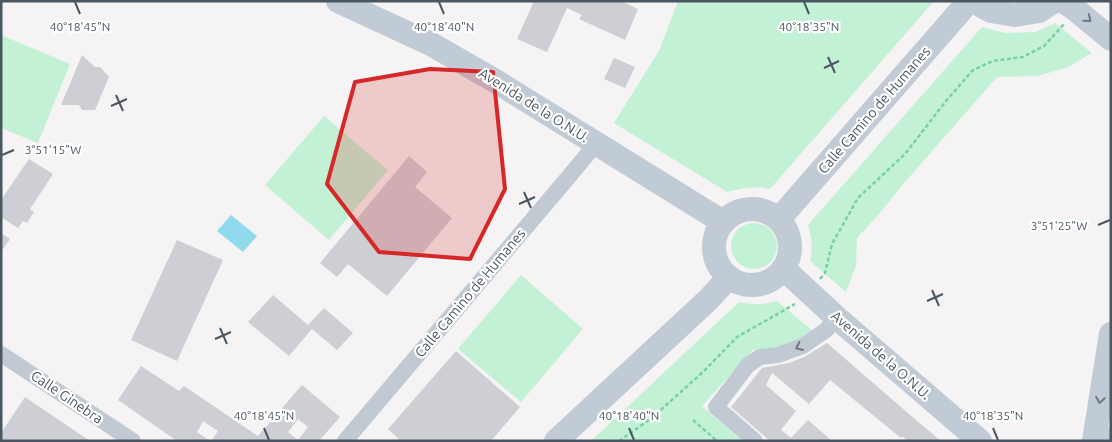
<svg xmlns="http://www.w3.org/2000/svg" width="1112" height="442" viewBox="0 0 1112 442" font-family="Ubuntu,sans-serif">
  <rect width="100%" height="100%" fill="#f5f3f3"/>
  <g fill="#c3f1d5">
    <path d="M678,1H934L770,189C755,186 742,188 727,192L614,123L659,51Z"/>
    <path d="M1055,23L1092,53L1066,68L1037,76L997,77L905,182L879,214L857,238L856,266L846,292L810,261C813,249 812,237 808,225L982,27L1005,33L1035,32Z"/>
    <path d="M1,35L70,64L38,143L1,128Z"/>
    <path d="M324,116L388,170L329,240L265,185Z"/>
    <circle cx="754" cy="246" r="23"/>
    <path d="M521,275L583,329L521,402L458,349Z"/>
    <path d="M777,301L813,331L793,343L773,348L753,350L702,406L742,441H591L739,302C754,305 762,305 777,301Z"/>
  </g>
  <path fill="#90daee" d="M231,215L257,236L243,252L217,231Z"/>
  <g fill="#cdcfd5" fill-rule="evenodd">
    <path d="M534,1H621L638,9L625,40L579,19L582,15L567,8L547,52L517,39Z"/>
    <path d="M82,55L95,67H100L109,77L95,110H82L79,105H61Z"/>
    <path d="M614,58L635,67L625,88L604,79Z"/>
    <path d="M409,156L427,172L415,187L452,218L387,296L348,264L337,277L320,263Z"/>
    <path d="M29,159L53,174L30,209L34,212L27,223L23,221L18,228L1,217V200Z"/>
    <path d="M1,233L10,239L1,252Z"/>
    <path d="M177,240L223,260L177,361L131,340Z"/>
    <path d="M273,295L308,325L324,308L353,333L337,350L312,329L289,356L248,322Z"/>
    <path d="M827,343L916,420L941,441H907L902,436L901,438L830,380L809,404L772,373L766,385L796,411L781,430L791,438L808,420L832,441H770L731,407L762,368L789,363L804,357Z"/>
    <path d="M456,351L520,407L491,441H401L388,429Z"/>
    <path d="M141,366L179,391L184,386L258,436L302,385L340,417L319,441H211L218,431L203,421L197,432L210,441H177L118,400ZM298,419L308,427L298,440L288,432Z"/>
    <path d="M25,397L56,418L90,441H2L1,433Z"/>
  </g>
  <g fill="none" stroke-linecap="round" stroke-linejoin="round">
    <g stroke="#7ad0a6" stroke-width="2.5" stroke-dasharray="4 2.5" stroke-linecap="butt">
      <path d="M820,279L825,273L832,244L858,198L905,154L946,101L973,70L993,61L1023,57L1044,46L1065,23"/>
      <path d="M693,420L717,441"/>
      <path d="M619,441L653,417L704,371L737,337L795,304"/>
    </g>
    <g stroke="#c1cad2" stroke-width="16">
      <path d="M1,354L133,441"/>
      <path d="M1095,433L1111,436"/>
      <path d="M345,441L566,180L596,144"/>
      <path d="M755,441L716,407L748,365L760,357L778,355L803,346L826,330L837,318"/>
    </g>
    <g stroke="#c1cbd6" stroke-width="24">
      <path d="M338,1L431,44L497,82L723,222"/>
      <path d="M973,1L991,11L1015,15L1039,11L1054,1"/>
      <path d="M1063,1L1076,10L1111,39"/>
      <circle cx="752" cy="247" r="38"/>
      <path d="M779,219L969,1"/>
      <path d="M784,269L837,318L980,441"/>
      <path d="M556,441L708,300L729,277"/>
      <path d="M1094,441L1111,334"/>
    </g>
  </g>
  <defs><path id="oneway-chevron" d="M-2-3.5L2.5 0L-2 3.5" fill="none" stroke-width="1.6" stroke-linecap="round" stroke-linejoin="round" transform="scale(1.25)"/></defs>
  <g stroke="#6e7984">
    <use href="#oneway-chevron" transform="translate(1088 19) rotate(40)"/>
    <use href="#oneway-chevron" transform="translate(1100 400) rotate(99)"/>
  </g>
  <use stroke="#6e7983" href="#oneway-chevron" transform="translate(799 347) rotate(155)"/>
  <path fill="#d62828" fill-opacity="0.2" stroke="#d62828" stroke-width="4" stroke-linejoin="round" d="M430,69L493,72L505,189L470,259L379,252L327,184L355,82Z"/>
  <path fill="none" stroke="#4a5661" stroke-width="2" d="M75,2L80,14M439,2L444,14M804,2L809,14M828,57L835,73M824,68L839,61M116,95L123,111M111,106L127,99M2,155L14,150M524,192L531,208M519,204L535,197M1098,225L1110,220M932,290L939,306M927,301L943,294M220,328L227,344M215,339L231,332M264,428L269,440M629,428L634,440M993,428L998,440"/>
  <g text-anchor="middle" stroke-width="4.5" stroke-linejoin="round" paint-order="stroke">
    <g font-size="14" fill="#4a5661" stroke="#fff">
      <text transform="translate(534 105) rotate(32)" y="5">Avenida de la O.N.U.</text>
      <text transform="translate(874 110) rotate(-49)" y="5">Calle Camino de Humanes</text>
      <text transform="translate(470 293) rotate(-50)" y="5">Calle Camino de Humanes</text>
      <text transform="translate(881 355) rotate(41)" y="5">Avenida de la O.N.U.</text>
      <text transform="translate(67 397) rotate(34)" y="5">Calle Ginebra</text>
    </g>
  </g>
  <g font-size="12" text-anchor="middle" fill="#4a5661" stroke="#fff" stroke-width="4.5" stroke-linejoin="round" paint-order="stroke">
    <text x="80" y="31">40°18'45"N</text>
    <text x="444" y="31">40°18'40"N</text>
    <text x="809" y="31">40°18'35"N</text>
    <text x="53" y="154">3°51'15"W</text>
    <text x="1059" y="230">3°51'25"W</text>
    <text x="264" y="420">40°18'45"N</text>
    <text x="629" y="420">40°18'40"N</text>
    <text x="993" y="420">40°18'35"N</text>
  </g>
  <rect width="1112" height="442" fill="none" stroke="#4a5661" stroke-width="5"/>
</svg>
